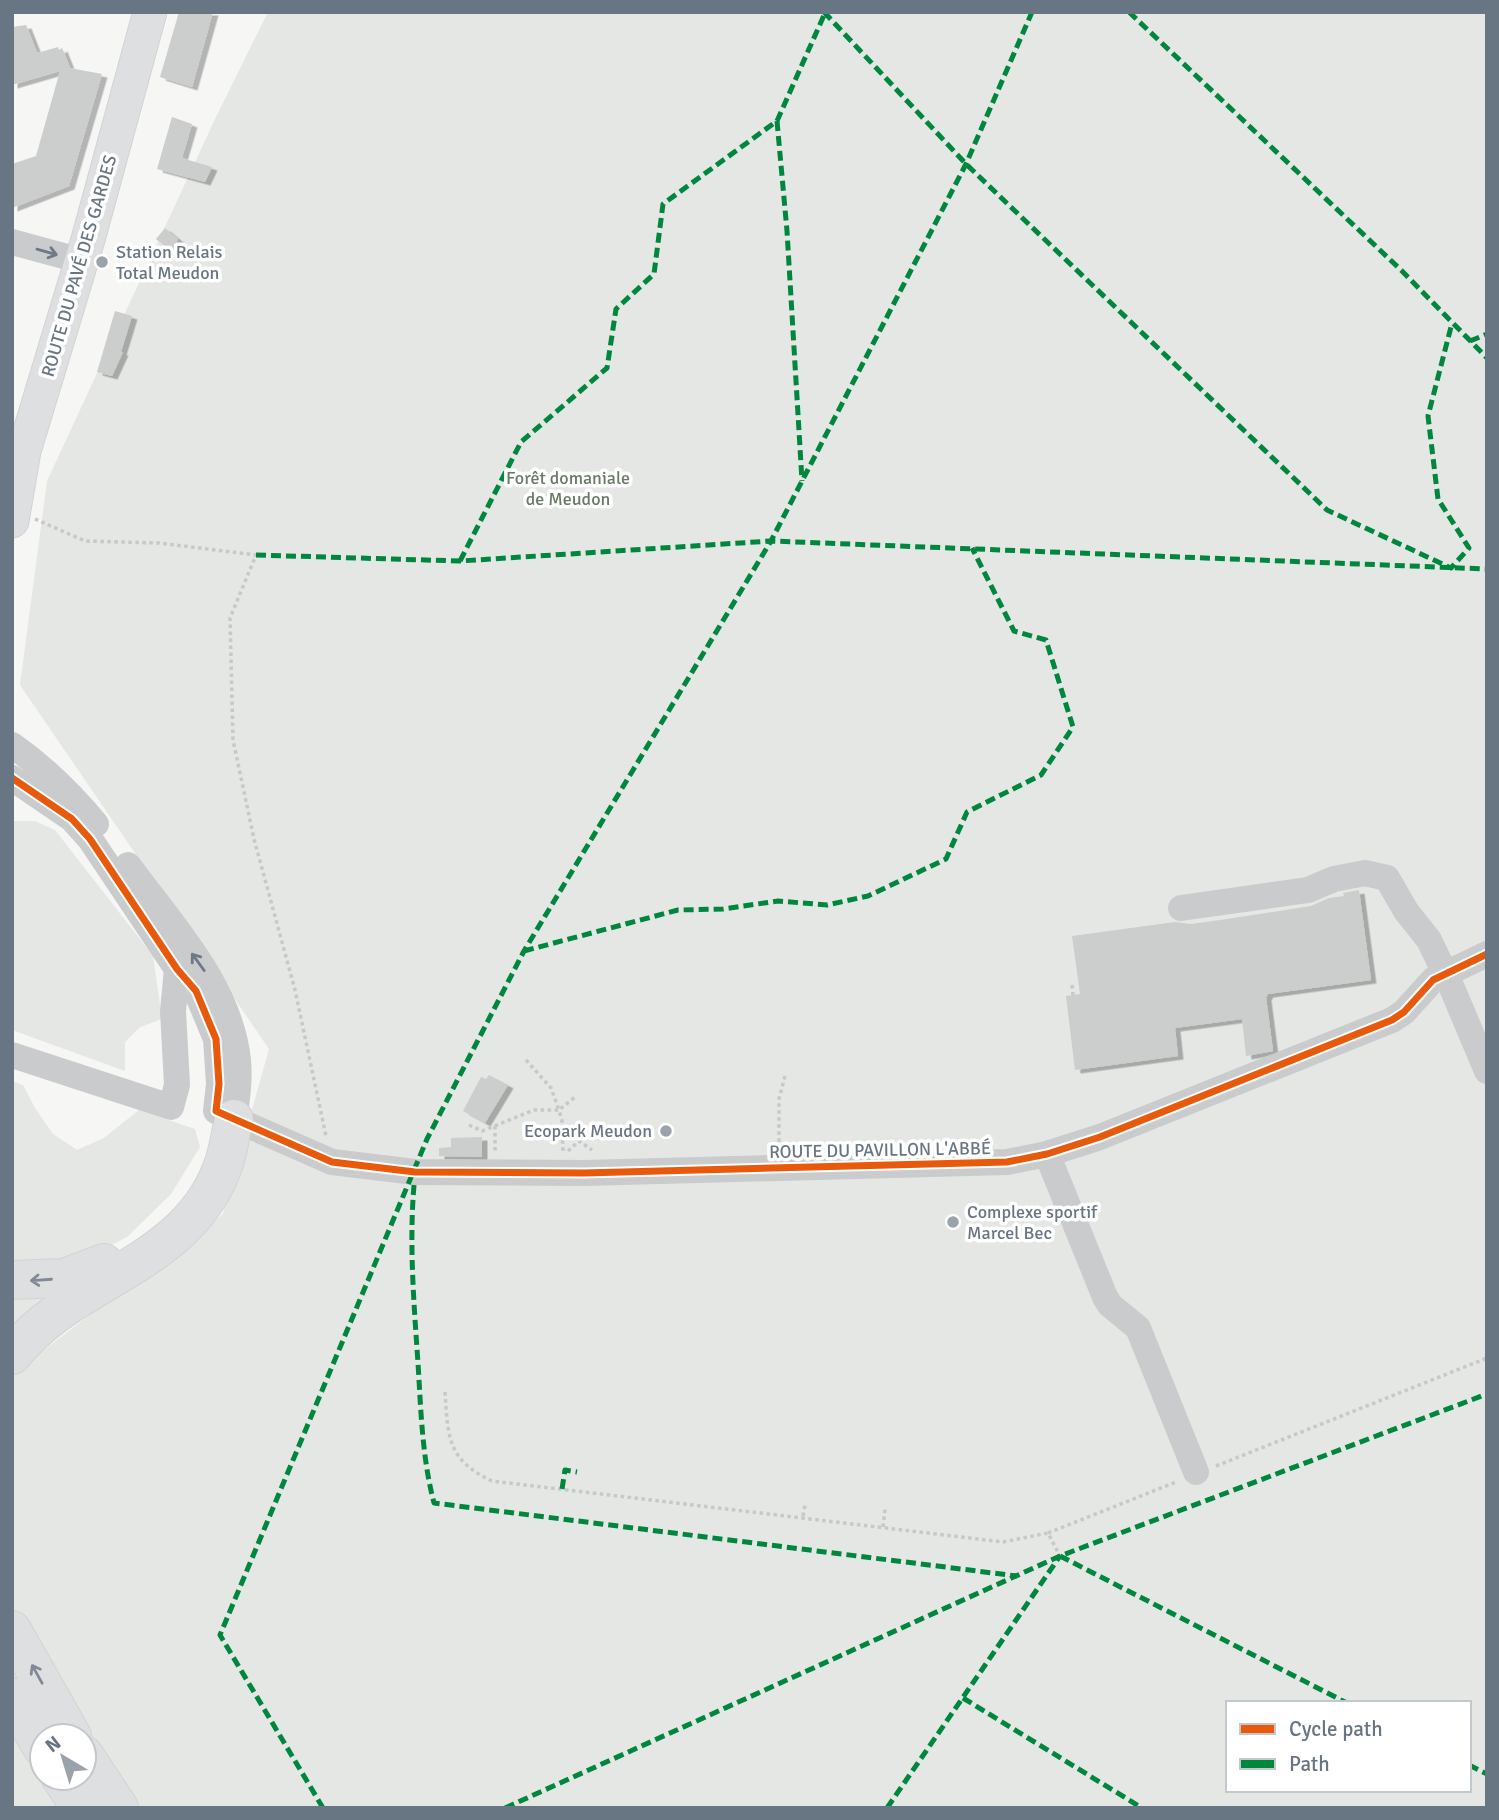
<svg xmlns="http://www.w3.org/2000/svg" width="1499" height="1820" viewBox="0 0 1499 1820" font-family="Signika,sans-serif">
  <defs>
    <filter id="shadow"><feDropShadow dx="5.5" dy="3.5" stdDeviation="0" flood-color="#0004"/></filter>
  </defs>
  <rect width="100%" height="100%" fill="#f6f6f5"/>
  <g fill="#e4e7e3" fill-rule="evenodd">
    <path d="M268,12H1487V1808H12V1374L223,1214L269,1049L20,685L47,481L216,117ZM1228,1703H1469V1790H1228ZM42,1736H84V1778H42Z"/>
    <path d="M12,821H35L55,830L153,956L162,1019L140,1027L125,1042V1071L12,1030Z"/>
    <path d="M12,1081L23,1085L35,1108L53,1134L77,1150L104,1138L139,1110L195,1129L200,1147L171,1194L127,1237L81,1261L12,1267Z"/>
    <path d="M84,1281L12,1337V1288Z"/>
  </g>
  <g fill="#cccdcd" filter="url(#shadow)">
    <path d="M179,12H213L192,87L160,77Z"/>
    <path d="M26,25L37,53L58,47L59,50L62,48L70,68L102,74L69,186L12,208V164L36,156L60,71L12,85V27Z"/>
    <path d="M172,117L192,124L182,158L212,167L205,182L157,169Z"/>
    <path d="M165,228L178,239L172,252L156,239Z"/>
    <path d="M115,311L132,316L121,352H123L112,376L97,372Z"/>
    <path d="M1359,890L1371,980L1268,994L1266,997L1273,1051L1246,1056L1242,1019L1175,1028L1178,1056L1075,1070L1066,996L1080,994L1072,936L1175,922L1191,924L1227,919L1311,906L1329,898L1344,896L1343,893Z"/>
    <path d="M489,1075L508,1085L485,1123L463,1111L481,1077L486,1079Z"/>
    <path d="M482,1137V1157L439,1156V1148L451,1147V1138Z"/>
  </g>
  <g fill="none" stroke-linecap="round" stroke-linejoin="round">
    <defs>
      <path id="major" d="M12,521L24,451L89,236L150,12"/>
      <g id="highway">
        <path d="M12,1280L64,1278L104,1263"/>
        <path d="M12,1355C73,1278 183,1267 221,1171C228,1155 230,1136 234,1119"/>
        <path d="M12,1630L72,1736"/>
        <path d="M12,1697L42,1747"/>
        <path d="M84,1755L119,1808"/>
        <path d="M61,1778L81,1808"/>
      </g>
    </defs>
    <use href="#major" stroke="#d2d3d3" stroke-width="35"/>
    <use href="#highway" stroke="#d2d3d3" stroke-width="40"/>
    <g stroke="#c7c8c9" stroke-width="3.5" stroke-dasharray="3.5 3.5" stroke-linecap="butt">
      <path d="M35,519L85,541L159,543L256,555L230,618L233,740L254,839L295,990L326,1136"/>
      <path d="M1072,985L1073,995"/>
      <path d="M526,1060L551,1088L559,1110L575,1097"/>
      <path d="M469,1125L482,1131L534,1110H559L562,1121L563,1151"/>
      <path d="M495,1126V1152"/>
      <path d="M774,1146L779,1143V1099L785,1076"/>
      <path d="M568,1151L579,1141L592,1150"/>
      <path d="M445,1392C448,1437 447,1460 492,1481L1003,1542L1048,1533L1060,1556"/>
      <path d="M1216,1466L1487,1358"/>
      <path d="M803,1516L805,1505"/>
      <path d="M883,1527L885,1509"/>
      <path d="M1048,1533L1176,1482"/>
    </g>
    <g stroke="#cacbcc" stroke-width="26">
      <path d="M12,242L82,261"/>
      <path d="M12,745C45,768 71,794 96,824"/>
      <path d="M12,778L72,819L90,839L177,969L196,991L216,1039L219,1084L216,1111L332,1162L415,1172L584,1173L1007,1162L1047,1154L1100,1137L1392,1020L1404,1012L1433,980L1487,954"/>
      <path d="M128,865C171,924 230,985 238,1060C240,1080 237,1100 234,1119"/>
      <path d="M1181,908L1308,890L1334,879L1365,873L1387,878L1406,911L1429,940L1452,988L1487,1071"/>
      <path d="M12,1055L171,1107L177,1085L173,1011L177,969"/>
      <path d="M1047,1154L1105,1297L1110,1305L1138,1328L1196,1472"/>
    </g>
    <use href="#major" stroke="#dedfe0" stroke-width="33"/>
    <use href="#highway" stroke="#dedfe0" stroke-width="38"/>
    <g stroke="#00873e" stroke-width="5" stroke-dasharray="10 5" stroke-linecap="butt">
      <path d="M824,12L966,164L1327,510L1451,568L1469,548L1438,499L1428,416L1452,323"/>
      <path d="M1129,12L1402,271L1487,358"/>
      <path d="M777,121L787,231L802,481"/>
      <path d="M1470,341L1487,334"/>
      <path d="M256,555L460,561L771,541L1487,569"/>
      <path d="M460,561L521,442L607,368L616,309L654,274L663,204L777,121L825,13"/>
      <path d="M524,951L678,910L723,909L778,901L827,905L868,896L946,859L967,812L1041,775L1073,727L1046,640L1014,631L972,548"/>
      <path d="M414,1185C409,1244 414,1305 418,1363C421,1411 422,1457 434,1503L1017,1576"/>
      <path d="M562,1489L565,1470L577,1472"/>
      <path d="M1060,1556L1347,1703"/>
      <path d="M963,1698L1142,1808"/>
      <path d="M1469,1765L1487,1774"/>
      <path d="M323,1808L220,1635L427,1139L524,951L771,541L966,164L1032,12"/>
      <path d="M505,1808L1060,1556L1487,1394"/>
      <path d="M887,1808L1060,1556"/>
    </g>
    <defs>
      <path id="cycleway" d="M12,778L72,819L90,839L177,969L196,991L216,1039L219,1084L216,1111L332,1162L415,1172L584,1173L1007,1162L1047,1154L1100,1137L1392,1020L1404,1012L1433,980L1487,954"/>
    </defs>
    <use href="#cycleway" stroke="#fff" stroke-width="11"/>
    <use href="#cycleway" stroke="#e8590c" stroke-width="7"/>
  </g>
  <defs><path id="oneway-shaft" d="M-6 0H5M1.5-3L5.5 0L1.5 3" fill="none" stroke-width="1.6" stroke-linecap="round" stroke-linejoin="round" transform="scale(1.75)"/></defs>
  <g stroke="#6d7987">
    <use href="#oneway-shaft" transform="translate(47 252) rotate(16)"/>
    <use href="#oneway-shaft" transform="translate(198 962) rotate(-126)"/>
  </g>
  <g stroke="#808a96">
    <use href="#oneway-shaft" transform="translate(41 1280) rotate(176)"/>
    <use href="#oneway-shaft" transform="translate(37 1674) rotate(-119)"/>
  </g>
  <g fill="#9aa2ab" stroke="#fff" stroke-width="2.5">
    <circle cx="102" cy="262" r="7"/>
    <circle cx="666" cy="1131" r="7"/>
    <circle cx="953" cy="1222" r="7"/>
  </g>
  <g text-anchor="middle" stroke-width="7" stroke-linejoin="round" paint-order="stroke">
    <g font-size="18" fill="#687583" stroke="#fff" text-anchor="start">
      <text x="116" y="258">Station Relais<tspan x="116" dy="21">Total Meudon</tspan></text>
      <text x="652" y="1137" text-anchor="end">Ecopark Meudon</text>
      <text x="967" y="1218">Complexe sportif<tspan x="967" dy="21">Marcel Bec</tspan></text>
    </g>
    <g font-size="18" fill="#687583" stroke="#fff">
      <text transform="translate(79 266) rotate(-74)" y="6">ROUTE DU PAVÉ DES GARDES</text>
      <text transform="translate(880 1150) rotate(-1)" y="6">ROUTE DU PAVILLON L'ABBÉ</text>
    </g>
    <g font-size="18" fill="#697a66" stroke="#fff">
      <text x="568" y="484">Forêt domaniale<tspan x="568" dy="21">de Meudon</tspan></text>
    </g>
  </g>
  <rect width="1499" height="1820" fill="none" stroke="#687583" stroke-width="28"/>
  <rect x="1226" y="1701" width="245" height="91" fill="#ffffff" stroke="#c3c8cd" stroke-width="2"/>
  <rect x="1240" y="1724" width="35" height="10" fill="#e8590c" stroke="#c3c8cd" stroke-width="2"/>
  <text x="1289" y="1736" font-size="21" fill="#687583">Cycle path</text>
  <rect x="1240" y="1759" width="35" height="10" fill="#00873e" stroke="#c3c8cd" stroke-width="2"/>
  <text x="1289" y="1771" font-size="21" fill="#687583">Path</text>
  <g transform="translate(63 1757) rotate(322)"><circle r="33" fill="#ffffff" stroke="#c3c8cd" stroke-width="2"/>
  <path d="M0-5L12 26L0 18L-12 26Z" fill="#9aa2ab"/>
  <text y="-10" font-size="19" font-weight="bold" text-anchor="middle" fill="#687583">N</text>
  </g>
</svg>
